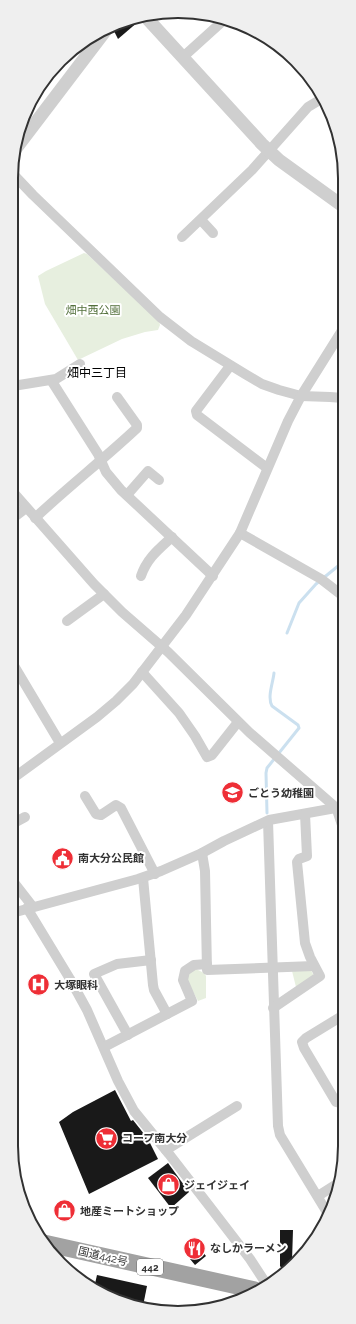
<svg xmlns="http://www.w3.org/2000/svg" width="356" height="1324" viewBox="0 0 356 1324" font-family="Raleway,'Noto Sans JP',sans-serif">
  <rect width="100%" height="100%" fill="#fff"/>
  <g fill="#e7efdf">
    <path d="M84,253L87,254L159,321L160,325L158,330L145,332L122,339L78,360L45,304L38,276L46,271Z"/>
    <path d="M196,969L204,973L206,976V998L198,1001L187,980L189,972Z"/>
    <path d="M311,970L314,976L296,987L292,971Z"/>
  </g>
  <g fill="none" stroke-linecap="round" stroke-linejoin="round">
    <g stroke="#cbe0ef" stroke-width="3">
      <path d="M287,633L299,603L316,584L343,562"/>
      <path d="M267,813L266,773L267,768L299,728L298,725L272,706C267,697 273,683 274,673"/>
    </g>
  </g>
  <g fill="#191919">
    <path d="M137,18L139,21L118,39L114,31L118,25Z"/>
    <path d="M115,1090L131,1121L133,1120L148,1139L158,1159L89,1194L59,1122L73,1112Z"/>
    <path d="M168,1163L189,1192L171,1208L148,1178Z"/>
    <path d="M65,1201L74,1215L63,1221L54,1207Z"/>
    <path d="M280,1230H293L292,1261L293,1263L285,1273L280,1266Z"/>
    <path d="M192,1239L206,1256L195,1265L190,1259L192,1257L190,1255L193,1252L187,1243Z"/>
    <path d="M97,1275L147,1286L143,1306L104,1296L94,1288Z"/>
  </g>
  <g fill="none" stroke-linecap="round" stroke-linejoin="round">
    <g stroke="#cfcfcf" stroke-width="10">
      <path d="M183,57L225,19"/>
      <path d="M14,175L33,195L160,317L191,341L245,374L262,384L279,390L301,396L330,397L343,398"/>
      <path d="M201,220L213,233"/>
      <path d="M182,237L252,170L308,107L323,98"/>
      <path d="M230,366L196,411L197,415L267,468"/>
      <path d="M51,380L98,454L106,472L121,490L213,576"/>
      <path d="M13,386L56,379L80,364"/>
      <path d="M13,492L94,584L122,612L168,652L250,733L333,805L337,810L342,825"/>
      <path d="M127,495L148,471L159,480"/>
      <path d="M13,518L26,508"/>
      <path d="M35,518C68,487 104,459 137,428V425L117,397"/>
      <path d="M240,533L321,579L343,596"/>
      <path d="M141,576C147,558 159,549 172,537"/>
      <path d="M67,621L104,594"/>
      <path d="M13,664L60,743"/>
      <path d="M142,672L179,713L195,736L207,757L212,755L238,722"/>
      <path d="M12,779L97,717L116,701L133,684L186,615L240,533L288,421L301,396L343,329"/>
      <path d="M85,796L96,814L101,815L116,805L121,808L155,874"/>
      <path d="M268,821L278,1126L280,1135L328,1214"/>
      <path d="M12,824L25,817"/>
      <path d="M202,853L205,871L207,970L314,966"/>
      <path d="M143,878L153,985L154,990L167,1014"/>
      <path d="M12,880L33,907"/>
      <path d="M27,908L70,979L87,1010L118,1081L134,1111L169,1154L207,1203L250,1259L267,1285"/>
      <path d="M12,913L138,879L161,871L202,853L224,841L269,820L341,807"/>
      <path d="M273,1008L320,976L310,957L305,943L297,862L299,859L307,856L305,814"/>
      <path d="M128,1035L94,974L117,964L151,960"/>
      <path d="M104,1047L192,1001L183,980L185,971L194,965L207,964"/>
      <path d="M342,1103H340L336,1102L304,1048L302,1042L306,1038L342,1016"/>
      <path d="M166,1150L237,1106"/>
      <path d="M318,1196L340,1182"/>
      <path d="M47,1244L55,1258"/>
    </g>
    <g stroke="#cfcfcf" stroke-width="13">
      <path d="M144,15L262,144L279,160L344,207"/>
      <path d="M14,151L106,30"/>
    </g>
    <path stroke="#a2a2a2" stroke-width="17" d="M44,1243L255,1290"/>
  </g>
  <defs>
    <symbol id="school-disc" viewBox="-11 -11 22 22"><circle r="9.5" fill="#ee2e36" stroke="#fff"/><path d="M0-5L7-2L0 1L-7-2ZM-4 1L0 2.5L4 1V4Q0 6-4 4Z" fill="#fff"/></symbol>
    <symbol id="civic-disc" viewBox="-11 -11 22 22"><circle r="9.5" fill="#ee2e36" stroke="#fff"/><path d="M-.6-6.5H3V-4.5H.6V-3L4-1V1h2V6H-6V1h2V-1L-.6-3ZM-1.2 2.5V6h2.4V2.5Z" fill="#fff"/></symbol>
    <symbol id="hospital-disc" viewBox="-11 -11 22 22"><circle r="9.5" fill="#ee2e36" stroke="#fff"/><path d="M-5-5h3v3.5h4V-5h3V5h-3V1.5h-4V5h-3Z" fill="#fff"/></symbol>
    <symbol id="supermarket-disc" viewBox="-11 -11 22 22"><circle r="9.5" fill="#ee2e36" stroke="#fff"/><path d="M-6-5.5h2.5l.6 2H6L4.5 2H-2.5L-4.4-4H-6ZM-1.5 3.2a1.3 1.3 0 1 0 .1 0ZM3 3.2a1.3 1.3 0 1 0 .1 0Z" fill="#fff"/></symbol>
    <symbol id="shop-disc" viewBox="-11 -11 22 22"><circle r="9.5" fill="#ee2e36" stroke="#fff"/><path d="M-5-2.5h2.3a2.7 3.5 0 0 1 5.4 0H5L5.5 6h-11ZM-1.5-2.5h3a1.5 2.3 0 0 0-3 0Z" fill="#fff"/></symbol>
    <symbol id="restaurant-disc" viewBox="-11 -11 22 22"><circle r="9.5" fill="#ee2e36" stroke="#fff"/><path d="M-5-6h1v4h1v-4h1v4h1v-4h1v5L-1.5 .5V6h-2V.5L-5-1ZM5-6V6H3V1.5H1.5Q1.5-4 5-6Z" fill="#fff"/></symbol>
  </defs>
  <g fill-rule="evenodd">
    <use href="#school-disc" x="220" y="780" width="25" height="25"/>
    <use href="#civic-disc" x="50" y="846" width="25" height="25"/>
    <use href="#hospital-disc" x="26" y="972" width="25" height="25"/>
    <use href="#supermarket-disc" x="94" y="1126" width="25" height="25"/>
    <use href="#shop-disc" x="156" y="1172" width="25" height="25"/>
    <use href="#shop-disc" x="52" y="1198" width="25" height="25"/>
    <use href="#restaurant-disc" x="182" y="1236" width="25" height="25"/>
  </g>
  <g text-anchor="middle" stroke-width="4" stroke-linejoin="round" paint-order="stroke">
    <rect fill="#fff" stroke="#707070" stroke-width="1" x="137" y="1259" width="26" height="16" rx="3"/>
    <g font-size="10" font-weight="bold" fill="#323232">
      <text x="150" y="1271">442</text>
    </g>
    <g font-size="11" fill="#53703c" stroke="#fff">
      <text x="93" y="314">畑中西公園</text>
    </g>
    <g font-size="11" font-weight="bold" fill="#323232" stroke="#fff" text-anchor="start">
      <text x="248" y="797">ごとう幼稚園</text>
      <text x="78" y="862">南大分公民館</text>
      <text x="54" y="989">大塚眼科</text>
      <text x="122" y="1142">コープ南大分</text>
      <text x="184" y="1189">ジェイジェイ</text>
      <text x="80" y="1215">地産ミートショップ</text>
      <text x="210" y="1252">なしかラーメン</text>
    </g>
    <g font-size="11" fill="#323232" stroke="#fff">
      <text transform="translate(103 1256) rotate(13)" y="4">国道442号</text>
    </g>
    <g font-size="12" fill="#000" stroke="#fff">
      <text x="97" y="377">畑中三丁目</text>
    </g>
  </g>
  <path d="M0 0H356V1324H0ZM178 18H178A160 160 0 0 1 338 178V1146A160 160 0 0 1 178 1306H178A160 160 0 0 1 18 1146V178A160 160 0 0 1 178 18Z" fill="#efefef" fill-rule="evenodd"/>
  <path fill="none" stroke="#323232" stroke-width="2" d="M178 18H178A160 160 0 0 1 338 178V1146A160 160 0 0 1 178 1306H178A160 160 0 0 1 18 1146V178A160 160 0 0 1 178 18Z"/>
</svg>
